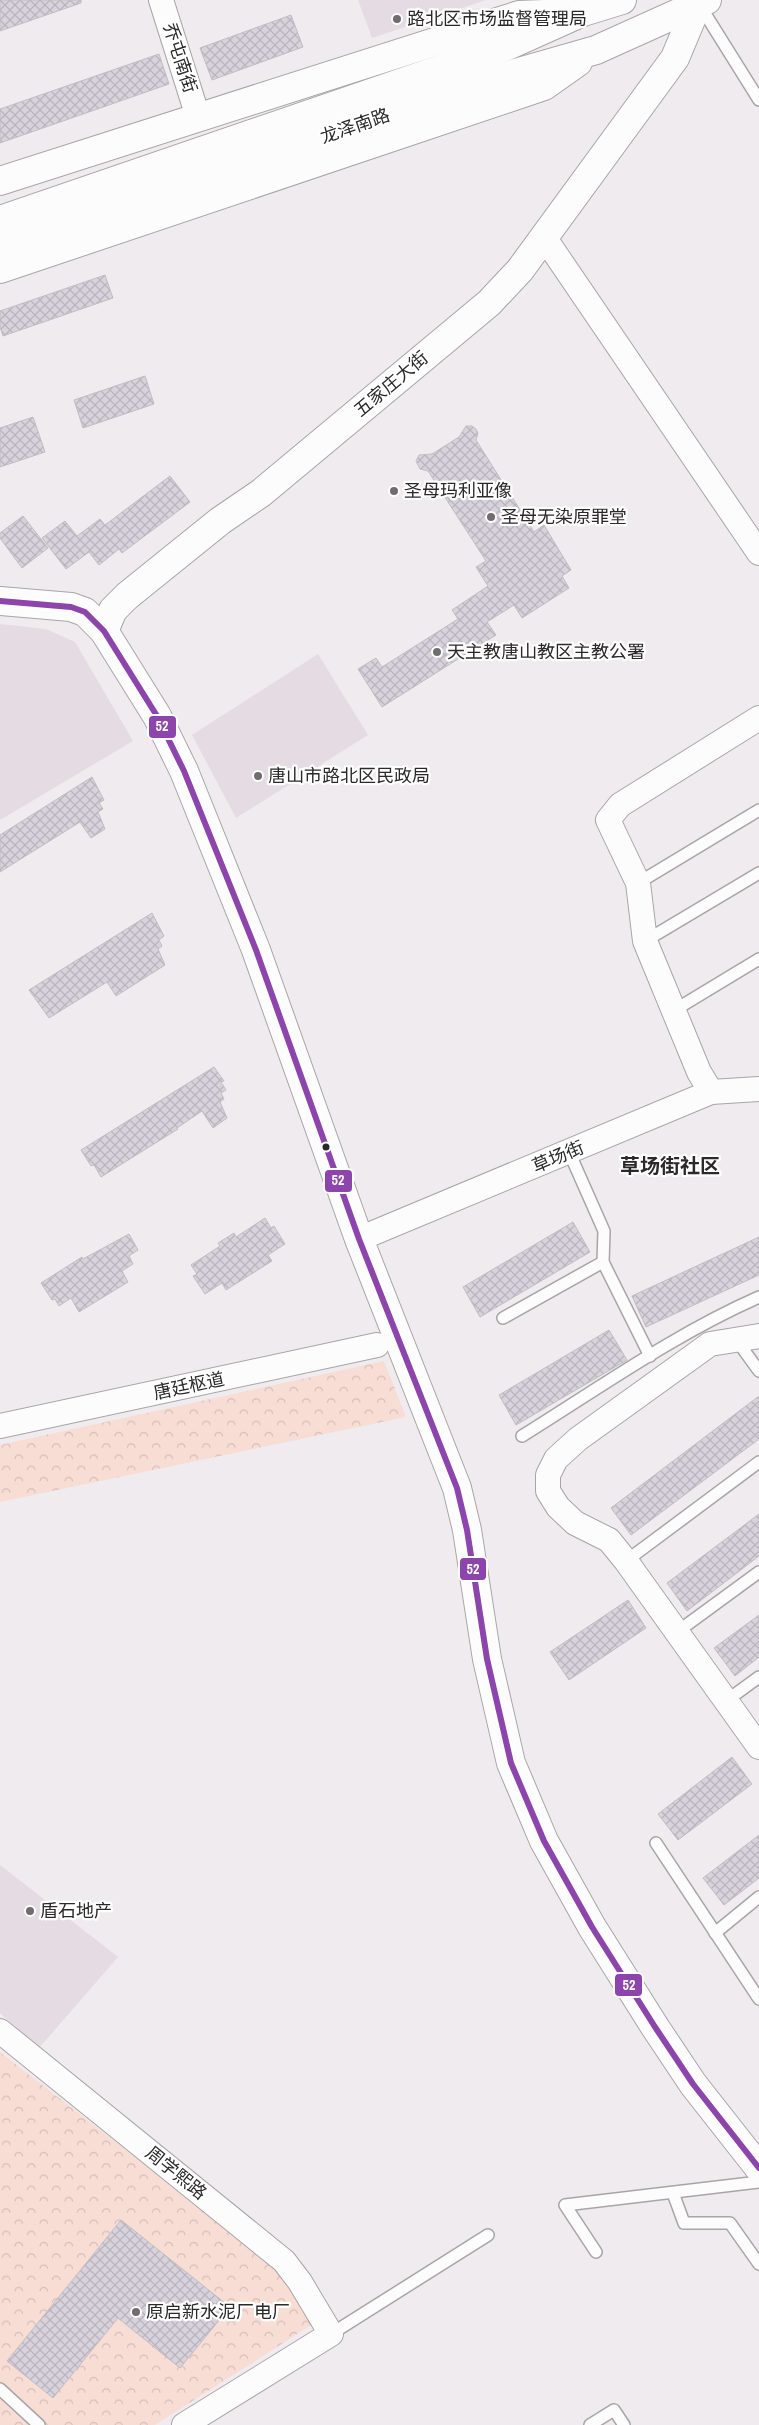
<svg xmlns="http://www.w3.org/2000/svg" width="759" height="2425" viewBox="0 0 759 2425" font-family="'Archivo Narrow','Noto Sans SC',sans-serif">
  <defs>
    <pattern id="park-crowns" width="20" height="18" patternUnits="userSpaceOnUse" patternTransform="scale(1.25)"><rect width="20" height="18" fill="#f8ddd5"/><path d="M2 6a3 3 0 1 1 6 0M12 15a3 3 0 1 1 6 0" fill="none" stroke="#d5beb7"/></pattern>
    <pattern id="building-cross-hatch" width="8" height="8" patternUnits="userSpaceOnUse" patternTransform="scale(1.25)"><rect width="8" height="8" fill="#d7d2dc"/><path d="M0 0l8 8M0 8l8-8" fill="none" stroke="#b9b4bd"/></pattern>
  </defs>
  <rect width="100%" height="100%" fill="#f0ebee"/>
  <g fill="#e4dce2">
    <path d="M358,0H486L372,38Z"/>
    <path d="M0,624L46,629L75,642L133,741L0,820Z"/>
    <path d="M318,654L368,735L236,818L192,735Z"/>
    <path d="M0,1865L118,1957L39,2048L0,2013Z"/>
  </g>
  <g fill="url(#park-crowns)">
    <path d="M384,1361L406,1417L0,1502V1445Z"/>
    <path d="M0,2052L265,2258L296,2288L316,2322L155,2425H0Z"/>
  </g>
  <g fill="url(#building-cross-hatch)" stroke="#c1bec1">
    <path d="M0,0H81V3L0,31Z"/>
    <path d="M291,15L303,47L212,80L200,48Z"/>
    <path d="M159,54L169,84L0,143V109Z"/>
    <path d="M105,275L113,298L3,336L0,327V311Z"/>
    <path d="M145,376L154,404L83,428L74,400Z"/>
    <path d="M33,417L45,452L0,467V428Z"/>
    <path d="M466,426H472L476,429L478,433L476,440L534,532L544,525L571,570L562,576L569,588L522,618L514,605L487,622L496,635L382,707L358,669L376,658L382,667L458,619L452,610L488,586L476,567L486,561L428,471L420,469L416,461L419,455L432,454L459,437Z"/>
    <path d="M170,476L190,502L122,553L119,549L99,565L89,552L66,569L42,538L65,521L77,536L100,519L105,525Z"/>
    <path d="M23,516L48,548L22,568L0,538V533Z"/>
    <path d="M92,777L104,800L99,803L103,809L98,812L105,829L91,838L80,822L0,872V835Z"/>
    <path d="M152,913L164,936L159,940L162,946L158,949L165,965L116,996L107,982L49,1018L29,990Z"/>
    <path d="M214,1067L224,1081L221,1082L226,1090L221,1093L224,1099L220,1102L227,1118L213,1128L202,1111L177,1128L178,1129L101,1177L94,1165L91,1166L81,1150Z"/>
    <path d="M265,1218L271,1228L274,1226L285,1244L268,1255L272,1261L226,1290L222,1283L205,1294L193,1276L197,1274L191,1265L220,1246L218,1243L234,1233L236,1237Z"/>
    <path d="M573,1222L590,1252L480,1317L463,1287Z"/>
    <path d="M129,1234L138,1250L129,1256L133,1264L122,1271L128,1282L79,1312L71,1298L59,1306L55,1299L52,1300L41,1283L82,1257L83,1259Z"/>
    <path d="M759,1237V1275L646,1327L632,1296Z"/>
    <path d="M609,1330L627,1360L516,1425L499,1395Z"/>
    <path d="M759,1396V1439L631,1535L611,1508Z"/>
    <path d="M759,1514V1556L687,1611L667,1583Z"/>
    <path d="M628,1600L646,1628L569,1680L550,1652Z"/>
    <path d="M759,1615V1657L735,1676L714,1648Z"/>
    <path d="M732,1757L752,1784L678,1840L658,1814Z"/>
    <path d="M759,1835V1878L724,1905L703,1878Z"/>
    <path d="M121,2220L230,2307L180,2368L118,2318L53,2398L7,2361Z"/>
  </g>
  <g fill="none" stroke-linecap="round" stroke-linejoin="round">
    <defs>
      <g id="lane">
        <path d="M699,4L759,100"/>
        <path d="M638,883L759,810"/>
        <path d="M645,941L759,873"/>
        <path d="M673,1011L759,959"/>
        <path d="M569,1152L604,1231L603,1262L650,1356"/>
        <path d="M503,1318L603,1262"/>
        <path d="M735,1338L759,1371"/>
        <path d="M522,1436C599,1388 675,1334 759,1297"/>
        <path d="M626,1561L759,1462"/>
        <path d="M677,1632L759,1572"/>
        <path d="M726,1701L759,1677"/>
        <path d="M656,1843L759,1999"/>
        <path d="M715,1933L759,1897"/>
        <path d="M673,2193L684,2223H730L759,2264"/>
        <path d="M596,2252L565,2205L759,2182"/>
        <path d="M331,2334L488,2235"/>
        <path d="M0,2389L39,2425"/>
        <path d="M590,2425L614,2410L624,2425"/>
      </g>
      <g id="street">
        <path d="M161,0L198,117"/>
        <path d="M544,237L759,553"/>
        <path d="M711,1092L699,1072L645,941L638,883L608,820L620,805L759,718"/>
        <path d="M359,1239L711,1092L759,1089"/>
        <path d="M759,1336L710,1344L578,1439L556,1459L548,1475V1491L558,1507L575,1523L609,1540L626,1561L759,1747"/>
        <path d="M0,1426L377,1345"/>
        <path d="M0,2031L284,2261L300,2282L331,2334L184,2425"/>
      </g>
      <g id="secondary">
        <path d="M0,601L71,607L85,612L104,631L157,716L184,771L256,950L359,1239L457,1488L467,1530L487,1659L511,1763L544,1841L592,1927L655,2027L693,2084L759,2168"/>
        <path d="M104,631L113,610L127,596L220,521L261,493L489,303L520,270L675,58L698,3"/>
      </g>
      <g id="primary">
        <path d="M0,181L519,15L569,13"/>
        <path d="M0,220L505,47L583,12L622,0"/>
        <path d="M0,245L501,77L596,50L707,0"/>
        <path d="M0,269L544,86L578,62"/>
      </g>
    </defs>
    <use href="#lane" stroke="#a8a5a7" stroke-width="14"/>
    <use href="#street" stroke="#a8a5a7" stroke-width="26"/>
    <use href="#secondary" stroke="#a8a5a7" stroke-width="30"/>
    <use href="#primary" stroke="#a8a5a7" stroke-width="30"/>
    <use href="#lane" stroke="#fdfcfc" stroke-width="11"/>
    <use href="#street" stroke="#fdfcfc" stroke-width="24"/>
    <use href="#secondary" stroke="#fdfcfc" stroke-width="28"/>
    <use href="#primary" stroke="#fdfcfc" stroke-width="28"/>
    <defs>
      <path id="bus-1" d="M0,601L71,607L85,612L104,631L157,716L184,771L256,950L359,1239L457,1488L467,1530L487,1659L511,1763L544,1841L592,1927L655,2027L693,2084L759,2168"/>
    </defs>
    <use href="#bus-1" stroke="#fff" stroke-width="10"/>
    <use href="#bus-1" stroke="#8e44ad" stroke-width="6"/>
  </g>
  <g fill="#706d6f" stroke="#fff" stroke-width="2">
    <circle cx="397" cy="19" r="5"/>
    <circle cx="394" cy="491" r="5"/>
    <circle cx="491" cy="517" r="5"/>
    <circle cx="437" cy="652" r="5"/>
    <circle cx="258" cy="776" r="5"/>
    <circle cx="30" cy="1911" r="5"/>
    <circle cx="136" cy="2312" r="5"/>
  </g>
  <circle fill="#2b292a" stroke="#fff" stroke-width="2" cx="326" cy="1147" r="4.5"/>
  <g text-anchor="middle" stroke-width="4.5" stroke-linejoin="round" paint-order="stroke">
    <g font-size="18" fill="#2b292a" stroke="#fff" text-anchor="start">
      <text x="407" y="25">路北区市场监督管理局</text>
      <text x="404" y="497">圣母玛利亚像</text>
      <text x="501" y="523">圣母无染原罪堂</text>
      <text x="447" y="658">天主教唐山教区主教公署</text>
      <text x="268" y="782">唐山市路北区民政局</text>
      <text x="40" y="1917">盾石地产</text>
      <text x="146" y="2318">原启新水泥厂电厂</text>
    </g>
    <g font-size="18" fill="#2b292a" stroke="#fff">
      <text transform="translate(180 58) rotate(72)" y="6">乔屯南街</text>
      <text transform="translate(355 126) rotate(-19)" y="6">龙泽南路</text>
      <text transform="translate(391 384) rotate(-40)" y="6">五家庄大街</text>
      <text transform="translate(558 1157) rotate(-23)" y="6">草场街</text>
      <text transform="translate(189 1386) rotate(-12)" y="6">唐廷枢道</text>
      <text transform="translate(176 2173) rotate(39)" y="6">周学熙路</text>
    </g>
    <g font-size="20" font-weight="bold" fill="#2b292a" stroke="#fff">
      <text x="670" y="1173">草场街社区</text>
    </g>
  </g>
  <g stroke="#fff" stroke-width="2">
    <rect x="148" y="715" width="29" height="24" rx="5" fill="#8e44ad"/>
    <rect x="324" y="1169" width="29" height="24" rx="5" fill="#8e44ad"/>
    <rect x="459" y="1557" width="28" height="24" rx="5" fill="#8e44ad"/>
    <rect x="614" y="1973" width="29" height="24" rx="5" fill="#8e44ad"/>
  </g>
  <g font-size="14" text-anchor="middle" font-weight="bold" fill="#fff">
    <text x="162" y="731">52</text>
    <text x="338" y="1185">52</text>
    <text x="473" y="1574">52</text>
    <text x="629" y="1990">52</text>
  </g>
</svg>
